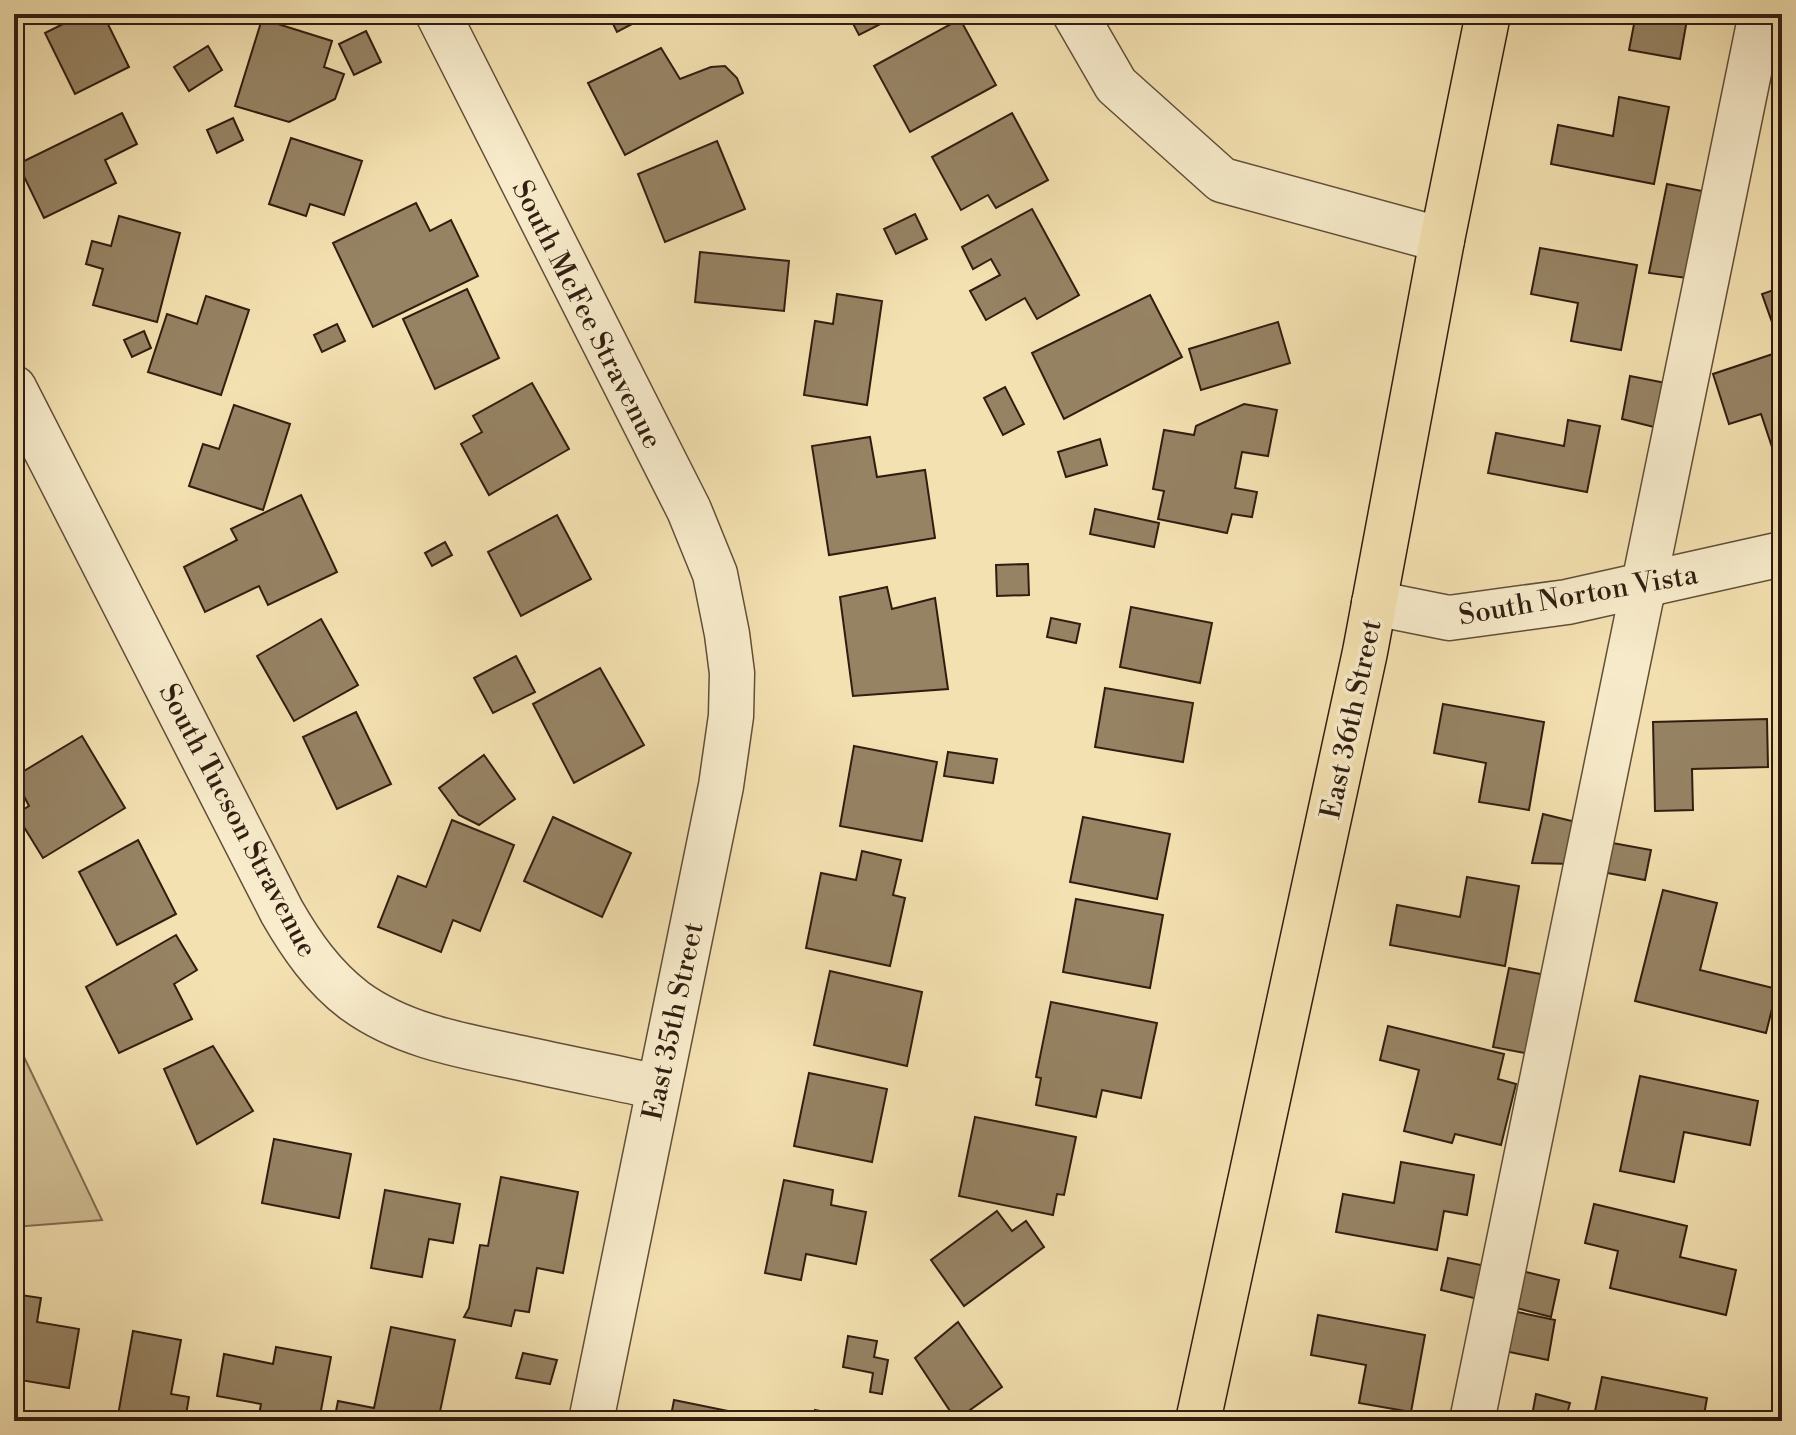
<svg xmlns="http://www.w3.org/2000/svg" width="1796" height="1435" viewBox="0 0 1796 1435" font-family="'Libre Bodoni',serif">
  <rect width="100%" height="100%" fill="#f4e1b1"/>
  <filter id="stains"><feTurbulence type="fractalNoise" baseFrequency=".0025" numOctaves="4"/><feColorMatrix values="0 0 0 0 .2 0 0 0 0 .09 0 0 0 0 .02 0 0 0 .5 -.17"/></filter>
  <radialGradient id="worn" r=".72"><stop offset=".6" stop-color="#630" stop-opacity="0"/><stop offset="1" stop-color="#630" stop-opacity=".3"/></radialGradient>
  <path fill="#d3c096" stroke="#826e53" stroke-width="2" d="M14,1036L102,1220L14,1227Z"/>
  <g fill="#968364" stroke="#311d10" stroke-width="2">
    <path d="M83,14H103L129,67L75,94L45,33Z"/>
    <path d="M608,14H651L617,32Z"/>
    <path d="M848,14H900L859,35Z"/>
    <path d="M1636,14H1688L1680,59L1629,50Z"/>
    <path d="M262,19L332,41L324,67L344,74L335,99L289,122L235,106Z"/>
    <path d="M960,19L996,85L910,132L874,66Z"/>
    <path d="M366,31L381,62L354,75L339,44Z"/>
    <path d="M208,46L222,70L189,91L174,67Z"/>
    <path d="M661,48L680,79L711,67L725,66L737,78L743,93L625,155L588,83Z"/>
    <path d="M1619,97L1669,107L1654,184L1551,164L1558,125L1613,136Z"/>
    <path d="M122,113L137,144L105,160L116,183L44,218L18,164Z"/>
    <path d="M1012,113L1048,180L996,208L988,195L961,210L932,157Z"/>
    <path d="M233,118L243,140L217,153L207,130Z"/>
    <path d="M291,138L362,161L344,215L310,204L306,216L269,204Z"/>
    <path d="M717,141L745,209L665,242L638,174Z"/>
    <path d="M1667,184L1712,193L1694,279L1649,273Z"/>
    <path d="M416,203L430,231L451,220L478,276L373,327L333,243Z"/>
    <path d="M1032,209L1079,295L1037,319L1025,298L986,320L970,291L1000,275L991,259L973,269L962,247Z"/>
    <path d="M915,214L927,239L896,254L884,229Z"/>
    <path d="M119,216L180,233L157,322L93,305L103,269L86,264L92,241L111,246Z"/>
    <path d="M1540,248L1637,265L1621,350L1571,341L1578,303L1531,294Z"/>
    <path d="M700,252L789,261L784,311L695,302Z"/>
    <path d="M1782,287V335L1777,336L1762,294Z"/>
    <path d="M467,289L499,358L435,389L403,319Z"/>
    <path d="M837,294L882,301L867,405L804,395L815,321L833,324Z"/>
    <path d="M1150,295L1182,357L1064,419L1032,353Z"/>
    <path d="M206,296L249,310L221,395L148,372L167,314L197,324Z"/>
    <path d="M1278,322L1290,363L1201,390L1189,349Z"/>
    <path d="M337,324L345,341L322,352L314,335Z"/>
    <path d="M144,331L151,348L132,357L124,340Z"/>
    <path d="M1782,351V467L1779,468L1761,414L1729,424L1713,374Z"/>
    <path d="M1630,376L1676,385L1666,430L1622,419Z"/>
    <path d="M532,383L569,449L489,495L461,444L482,432L473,416Z"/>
    <path d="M1005,387L1024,424L1003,435L984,398Z"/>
    <path d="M1244,404L1277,410L1268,456L1242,452L1235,488L1257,492L1252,517L1232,514L1227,533L1158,519L1164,491L1153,489L1164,430L1194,435L1196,426Z"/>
    <path d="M234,405L290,424L263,510L189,486L203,444L219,449Z"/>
    <path d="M1568,420L1600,426L1587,492L1488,473L1496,433L1564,446Z"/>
    <path d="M870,437L877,477L925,470L935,538L829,555L812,446Z"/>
    <path d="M1100,439L1107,465L1066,477L1058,452Z"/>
    <path d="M301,495L337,572L268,605L259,586L205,612L184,567L237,540L231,529Z"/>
    <path d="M1095,509L1159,523L1154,547L1090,534Z"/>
    <path d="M557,515L591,579L521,616L488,552Z"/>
    <path d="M445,542L452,555L432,566L425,553Z"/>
    <path d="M1028,564L1029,595L997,596L996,565Z"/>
    <path d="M887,587L892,609L935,598L948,689L853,696L840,597Z"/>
    <path d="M1131,607L1212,623L1200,683L1120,667Z"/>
    <path d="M1051,618L1080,624L1076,643L1047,637Z"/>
    <path d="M321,619L358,685L294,721L257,656Z"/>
    <path d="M516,656L535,692L493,713L474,678Z"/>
    <path d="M600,668L644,745L574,783L533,704Z"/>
    <path d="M1105,688L1193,703L1183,762L1095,747Z"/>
    <path d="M1443,704L1544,722L1529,810L1479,802L1486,763L1434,753Z"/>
    <path d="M356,712L391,784L337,809L303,737Z"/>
    <path d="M1767,719L1768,767L1692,769L1693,810L1655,811L1653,722Z"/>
    <path d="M82,736L125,808L43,858L16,814L29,806L14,777Z"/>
    <path d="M854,746L937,762L922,841L840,826Z"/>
    <path d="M948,752L997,759L993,783L944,776Z"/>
    <path d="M484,755L515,799L479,825L459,815L439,788Z"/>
    <path d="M1543,814L1580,823L1573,864L1532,863Z"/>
    <path d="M553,817L631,853L602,917L524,881Z"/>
    <path d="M1083,817L1170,834L1157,899L1070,882Z"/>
    <path d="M452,820L514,845L480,931L453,920L441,952L378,927L398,876L426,887Z"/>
    <path d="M138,840L176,914L117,945L79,872Z"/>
    <path d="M1607,842L1651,850L1645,880L1602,872Z"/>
    <path d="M862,851L901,860L893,895L905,898L890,966L806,948L821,873L856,880Z"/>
    <path d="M1467,877L1519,886L1505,966L1390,945L1397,905L1460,917Z"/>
    <path d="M1663,890L1717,903L1700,970L1777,989L1766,1033L1635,1001Z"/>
    <path d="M1076,899L1163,915L1150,988L1063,972Z"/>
    <path d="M176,935L197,970L174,984L192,1019L119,1053L86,987Z"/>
    <path d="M1509,968L1551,976L1535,1055L1493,1047Z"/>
    <path d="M830,971L922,992L907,1066L814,1045Z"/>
    <path d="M1051,1002L1157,1023L1141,1098L1102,1090L1096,1117L1036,1105L1041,1078L1036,1077Z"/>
    <path d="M1388,1026L1504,1054L1498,1079L1516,1084L1501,1145L1455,1134L1452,1143L1404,1131L1419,1070L1380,1060Z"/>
    <path d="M213,1046L253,1111L197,1144L164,1069Z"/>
    <path d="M809,1073L887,1089L872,1162L794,1146Z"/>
    <path d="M1640,1076L1758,1101L1750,1145L1684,1132L1674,1182L1620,1171Z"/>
    <path d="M975,1117L1076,1137L1064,1195L1057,1194L1053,1215L959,1196Z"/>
    <path d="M274,1139L351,1154L339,1218L262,1203Z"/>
    <path d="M1401,1162L1474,1175L1467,1215L1444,1211L1437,1250L1336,1232L1343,1194L1394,1203Z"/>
    <path d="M501,1177L578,1192L563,1273L537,1268L529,1312L515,1310L511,1326L464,1317L469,1308L480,1245L488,1246Z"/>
    <path d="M784,1180L833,1190L831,1205L866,1212L856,1264L806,1254L801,1280L765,1273Z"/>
    <path d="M385,1190L460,1204L453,1243L429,1239L422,1277L371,1268Z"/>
    <path d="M1594,1204L1687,1226L1680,1257L1736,1270L1726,1315L1610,1288L1618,1251L1585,1243Z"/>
    <path d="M997,1211L1012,1231L1026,1221L1044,1247L964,1306L931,1260Z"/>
    <path d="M1448,1258L1490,1267L1482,1300L1441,1290Z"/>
    <path d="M1518,1270L1559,1280L1551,1317L1509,1306Z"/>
    <path d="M14,1294L41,1298L37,1322L79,1329L69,1388L14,1379Z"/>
    <path d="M1508,1310L1555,1320L1548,1360L1500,1350Z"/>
    <path d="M1318,1315L1425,1335L1411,1412L1359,1403L1366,1365L1311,1355Z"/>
    <path d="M958,1322L1002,1387L956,1420L915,1358Z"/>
    <path d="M391,1327L455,1340L438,1421H334L338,1401L374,1408Z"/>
    <path d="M133,1331L181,1340L171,1394L189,1397L185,1421H117Z"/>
    <path d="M848,1336L877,1341L874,1357L888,1360L882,1394L870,1392L873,1373L843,1367Z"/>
    <path d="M276,1347L331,1357L319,1421H258L261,1404L217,1396L224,1354L273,1364Z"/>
    <path d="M523,1353L557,1360L550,1384L516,1378Z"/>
    <path d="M1602,1377L1707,1398L1703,1421H1593Z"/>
    <path d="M1536,1394L1570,1403L1565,1421H1531Z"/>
    <path d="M674,1400L738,1413L737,1421H670Z"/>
    <path d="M815,1410L855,1418L854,1421H813Z"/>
  </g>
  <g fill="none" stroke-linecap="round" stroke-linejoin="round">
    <defs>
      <g id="minor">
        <path d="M438,14L689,510L715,574L727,634L732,673L731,716L721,786L591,1421"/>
        <path d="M1075,14L1116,85L1222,180L1442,240"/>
        <path d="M14,388L282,912C301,945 323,977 355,1001C403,1036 464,1046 521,1058C566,1068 612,1077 658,1087"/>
        <path d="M1374,603L1449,618L1567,602L1782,554"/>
        <path d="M1472,1421L1761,14"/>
      </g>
      <path id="major" d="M1198,1421L1365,652L1442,240L1488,14"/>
    </defs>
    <use href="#minor" stroke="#624e38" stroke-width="47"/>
    <use href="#major" stroke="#311d10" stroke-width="47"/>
    <use href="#minor" stroke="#f8eccc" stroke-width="44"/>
    <use href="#major" stroke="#f4e1b1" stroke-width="44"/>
  </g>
  <g text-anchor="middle" stroke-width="7" stroke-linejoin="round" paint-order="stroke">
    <g font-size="28" fill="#311d10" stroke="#f8eccc">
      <text transform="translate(588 314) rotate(63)" y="10">South McFee Stravenue</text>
      <text transform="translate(1578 594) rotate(-10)" y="10">South Norton Vista</text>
      <text transform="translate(1350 719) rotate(-78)" y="10">East 36th Street</text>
      <text transform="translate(239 820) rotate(62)" y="10">South Tucson Stravenue</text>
      <text transform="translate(672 1021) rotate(-78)" y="10">East 35th Street</text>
    </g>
  </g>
  <rect width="1796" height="1435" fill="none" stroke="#f4e1b1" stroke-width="48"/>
  <rect x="16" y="16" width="1764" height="1403" fill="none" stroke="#311d10" stroke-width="4"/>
  <rect x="24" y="24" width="1748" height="1387" fill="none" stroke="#311d10" stroke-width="2"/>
  <rect width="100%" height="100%" filter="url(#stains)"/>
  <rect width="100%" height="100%" fill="url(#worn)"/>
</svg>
